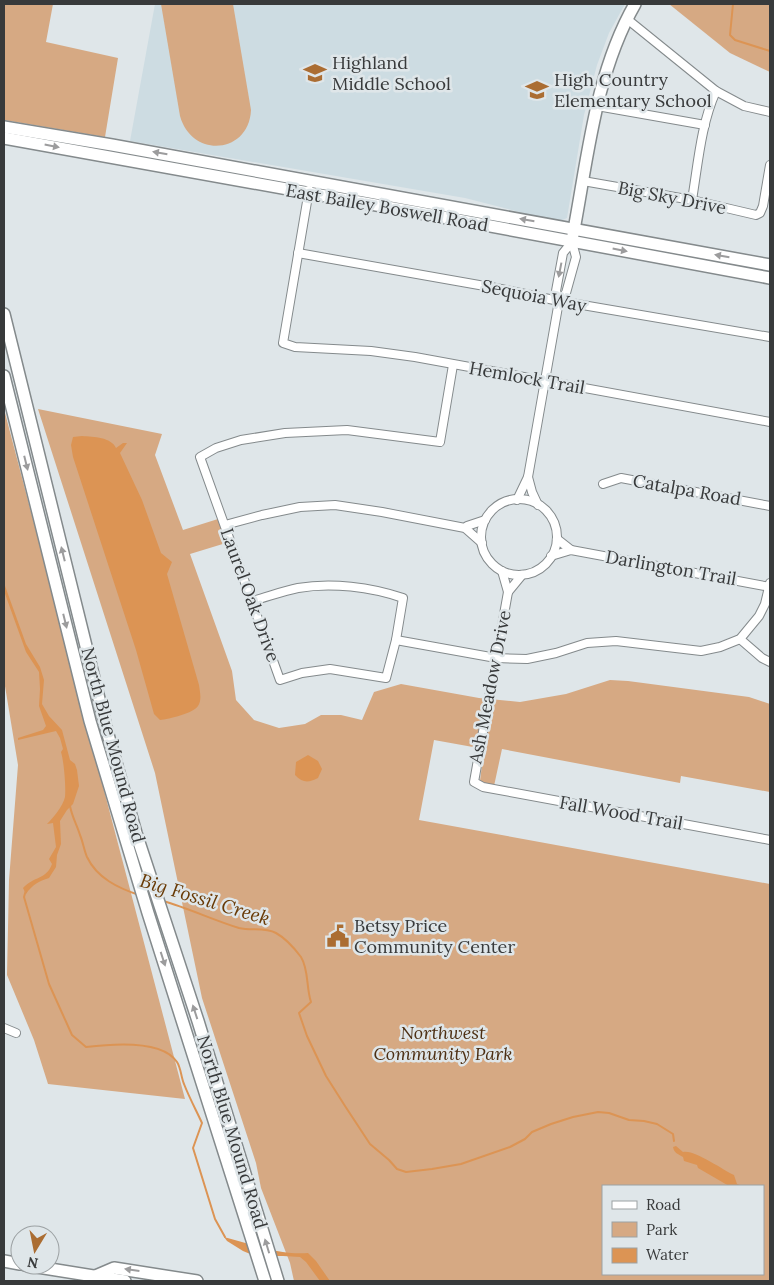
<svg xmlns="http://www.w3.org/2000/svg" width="774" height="1285" viewBox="0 0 774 1285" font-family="Lora,serif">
  <rect width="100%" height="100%" fill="#dfe6e9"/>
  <path fill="#cddce2" d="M155,4H625L609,33L597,65L584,115L567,218L558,222L465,198L130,141Z"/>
  <g fill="#d6a983" fill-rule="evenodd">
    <path d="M4,4H53L46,42L118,58L105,137L4,120Z"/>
    <path d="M161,4H233L251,110C249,154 192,159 180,116Z"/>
    <path d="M669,4H770V72L730,53Z"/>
    <path d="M4,409L185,1099L48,1084L34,1040L7,975L9,880L18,765L4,680Z"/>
    <path d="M38,409L162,434L155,455L183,530L218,519L226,543L190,554L232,671L236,700L254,720L279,728L305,724L321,715H341L362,720L374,692L401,684L479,698L520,702L566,694L610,680L628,681L749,697L770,704V792L681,776L680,783L502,749L494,786L480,781L484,749L434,740L419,820L770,884V1281H294L290,1263L261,1188L256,1163L202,998L155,773ZM603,1186H763V1274H603Z"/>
  </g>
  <g fill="#dc9454">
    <path d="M82,436C94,437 111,437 116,448L123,443H127L120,453L142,500L161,553L172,562L167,574L199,685C200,692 202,700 198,706C194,713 169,719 160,720L154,714L136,650L73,457L71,445L73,437Z"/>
    <path d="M4,583L26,644L40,667L44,680L42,704L49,716L62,730L70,760L75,764L77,770L79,786L73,804L67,810L60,821L61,844L57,855L56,867L49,878C39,881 32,885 26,894L23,888C34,876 46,880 52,864L49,859L56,847L53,823L47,824C53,818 63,806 65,797C66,787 64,762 61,752L63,749L60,738L56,731L18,740V738L43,730L46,726L39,706L40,689L39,672L26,652L4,591Z"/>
    <path d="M308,755L318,761L322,769L318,778C308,783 303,783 295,775L296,762Z"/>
    <path d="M676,1146L683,1152C694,1149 723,1170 734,1175L737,1184L743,1186H729L698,1168L697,1165L684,1161L683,1157C678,1154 674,1153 673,1147Z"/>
    <path d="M224,1237C252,1244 278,1255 308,1253L316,1261L330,1281H320L306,1262L300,1257L283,1256H255L243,1251L227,1241Z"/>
  </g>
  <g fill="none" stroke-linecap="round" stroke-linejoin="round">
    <g stroke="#dc9454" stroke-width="2">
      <path d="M733,4L730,35L735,40L770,51"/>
      <path d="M70,806C72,817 77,825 80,835C83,842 84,850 87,857C97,878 118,888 139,895"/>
      <path d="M26,890L24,897L49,984L72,1035L86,1047C110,1044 162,1039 177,1062C181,1068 181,1077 184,1084C189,1097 196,1110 202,1123L193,1148L215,1219L225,1237"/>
      <path d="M163,901C188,908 213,920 239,928C251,931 265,927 276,933C285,938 295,949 301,957C309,970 306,987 311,1002L299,1013L307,1036L326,1076L345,1106L370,1144L389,1160L397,1169L406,1172L432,1169L461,1164L510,1147L525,1139L532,1132L551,1124L573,1117L598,1112L609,1113L629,1120L644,1121L657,1124L673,1134L674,1141"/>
    </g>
    <defs>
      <g id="street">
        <path d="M627,19L716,91L744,106L770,112"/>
        <path d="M597,106L705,125"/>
        <path d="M583,181L692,200L756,215L760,213L763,206L770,165"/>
        <path d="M309,190L283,343L295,347L371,351L415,357L770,422"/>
        <path d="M692,200C698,164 701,124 716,91"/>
        <path d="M298,253L496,288L559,301L770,337"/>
        <path d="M559,301L566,293L576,257L572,242"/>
        <path d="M528,477L532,492L538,505"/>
        <path d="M603,484L621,478L770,506"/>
        <circle cx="519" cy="537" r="38"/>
        <path d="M517,500L528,477L559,301L556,291L563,253L572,242"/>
        <path d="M225,525L262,515L300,507L335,505L382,512L465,528L482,543"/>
        <path d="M465,528L467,526L485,520"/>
        <path d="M557,539L571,550"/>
        <path d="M551,556L571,550L770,587"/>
        <path d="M502,571L508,592"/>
        <path d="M522,575L508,592L474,782L483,787L770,840"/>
        <path d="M252,601C267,597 283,591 298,588C331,582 371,587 403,598L396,640L386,678L330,669L302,673L280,680L200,457L216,448L241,440L285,433L347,430L440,442L453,365"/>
        <path d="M740,639L762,658L770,662"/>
        <path d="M396,640L496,658L527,659L556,653L587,643L616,641L701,651L720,647L740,639L759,616L765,604L770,583"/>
        <path d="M4,1028L16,1033"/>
      </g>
      <g id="secondary">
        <path d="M4,127L112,145L770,265"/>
        <path d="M4,138L415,212L770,278"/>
        <path d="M573,235C588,157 595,74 635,4"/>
        <path d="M4,314L107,731L136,833L198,1021L278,1281"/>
        <path d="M4,376L90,721L148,913L265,1281"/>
        <path d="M4,1261L20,1264"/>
        <path d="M25,1265L125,1281"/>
        <path d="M93,1277L114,1268L197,1281"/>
      </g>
    </defs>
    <use href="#street" stroke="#848a8c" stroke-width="10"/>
    <use href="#secondary" stroke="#848a8c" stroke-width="14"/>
    <use href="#street" stroke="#fff" stroke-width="8"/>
    <use href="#secondary" stroke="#fff" stroke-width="11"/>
  </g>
  <defs><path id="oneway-solid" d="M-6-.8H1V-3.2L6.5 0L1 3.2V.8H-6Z" transform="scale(1.25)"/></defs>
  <g fill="#9c9c9d">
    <use href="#oneway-solid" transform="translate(52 146) rotate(11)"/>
    <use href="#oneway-solid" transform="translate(160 153) rotate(-170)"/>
    <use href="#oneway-solid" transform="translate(527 220) rotate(-170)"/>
    <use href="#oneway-solid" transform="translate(620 250) rotate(11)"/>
    <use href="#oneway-solid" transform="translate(722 256) rotate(-170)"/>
    <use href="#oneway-solid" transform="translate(560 270) rotate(101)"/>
    <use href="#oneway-solid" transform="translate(26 463) rotate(76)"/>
    <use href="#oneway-solid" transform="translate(63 554) rotate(-104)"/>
    <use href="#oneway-solid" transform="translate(65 621) rotate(76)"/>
    <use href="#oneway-solid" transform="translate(163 959) rotate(72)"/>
    <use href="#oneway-solid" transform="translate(195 1012) rotate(-108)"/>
    <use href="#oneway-solid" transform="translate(267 1246) rotate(-107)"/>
    <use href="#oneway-solid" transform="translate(132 1270) rotate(-172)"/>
  </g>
  <defs>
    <symbol id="school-bare" viewBox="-9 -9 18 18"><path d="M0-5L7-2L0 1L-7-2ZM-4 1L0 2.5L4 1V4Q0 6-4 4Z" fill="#ab6d32" stroke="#dfe6e9" stroke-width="2.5" paint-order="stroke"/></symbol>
    <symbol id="civic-bare" viewBox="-9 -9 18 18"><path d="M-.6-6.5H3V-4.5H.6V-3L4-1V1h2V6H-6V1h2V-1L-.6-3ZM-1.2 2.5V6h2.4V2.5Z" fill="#ab6d32" stroke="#dfe6e9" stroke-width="2.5" paint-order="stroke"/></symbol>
  </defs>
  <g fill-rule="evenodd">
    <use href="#school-bare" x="299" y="57" width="32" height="32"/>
    <use href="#school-bare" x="521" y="74" width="32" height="32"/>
    <use href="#civic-bare" x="322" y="920" width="32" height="32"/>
  </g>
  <g text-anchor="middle" stroke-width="5" stroke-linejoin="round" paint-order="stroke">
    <g font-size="18" fill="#383a3b" stroke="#dfe6e9" text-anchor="start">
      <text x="332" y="69">Highland<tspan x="332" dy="21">Middle School</tspan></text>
      <text x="554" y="86">High Country<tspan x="554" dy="21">Elementary School</tspan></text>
      <text x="354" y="932">Betsy Price<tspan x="354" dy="21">Community Center</tspan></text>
    </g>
    <g font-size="18" fill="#383a3b" stroke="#dfe6e9">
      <text transform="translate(672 198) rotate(11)" y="6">Big Sky Drive</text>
      <text transform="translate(387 208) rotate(10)" y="6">East Bailey Boswell Road</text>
      <text transform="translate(534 296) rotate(11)" y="6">Sequoia Way</text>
      <text transform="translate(527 378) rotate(10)" y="6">Hemlock Trail</text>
      <text transform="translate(687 490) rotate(10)" y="6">Catalpa Road</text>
      <text transform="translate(671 568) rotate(10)" y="6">Darlington Trail</text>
      <text transform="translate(250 595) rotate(70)" y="6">Laurel Oak Drive</text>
      <text transform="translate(490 687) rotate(-79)" y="6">Ash Meadow Drive</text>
      <text transform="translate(113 745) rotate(75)" y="6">North Blue Mound Road</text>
      <text transform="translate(621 813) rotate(10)" y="6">Fall Wood Trail</text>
      <text transform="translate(232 1132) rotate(73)" y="6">North Blue Mound Road</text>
    </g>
    <g font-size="18" font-style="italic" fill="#4d2f13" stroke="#dfe6e9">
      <text x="443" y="1039">Northwest<tspan x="443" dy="21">Community Park</tspan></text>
    </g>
    <g font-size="19" font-style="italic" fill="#683904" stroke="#dfe6e9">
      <text transform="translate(205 899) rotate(17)" y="7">Big Fossil Creek</text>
    </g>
  </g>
  <rect width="774" height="1285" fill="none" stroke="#383a3b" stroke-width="10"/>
  <rect x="602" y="1185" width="162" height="90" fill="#dfe6e9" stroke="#9ca1a3"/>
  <rect x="612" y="1201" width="25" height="8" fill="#ffffff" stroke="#9ca1a3"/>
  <text x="646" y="1210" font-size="15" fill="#383a3b">Road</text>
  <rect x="612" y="1222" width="25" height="15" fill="#d6a983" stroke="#9ca1a3"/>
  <text x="646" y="1235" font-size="15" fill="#383a3b">Park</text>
  <rect x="612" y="1248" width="25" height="15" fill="#dc9454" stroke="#9ca1a3"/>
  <text x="646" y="1260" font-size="15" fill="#383a3b">Water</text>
  <g transform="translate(35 1250) rotate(190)"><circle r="24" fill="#dfe6e9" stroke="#9ca1a3"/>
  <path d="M0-4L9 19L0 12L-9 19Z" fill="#ab6d32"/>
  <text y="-8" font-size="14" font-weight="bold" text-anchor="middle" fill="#383a3b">N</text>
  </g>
</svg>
